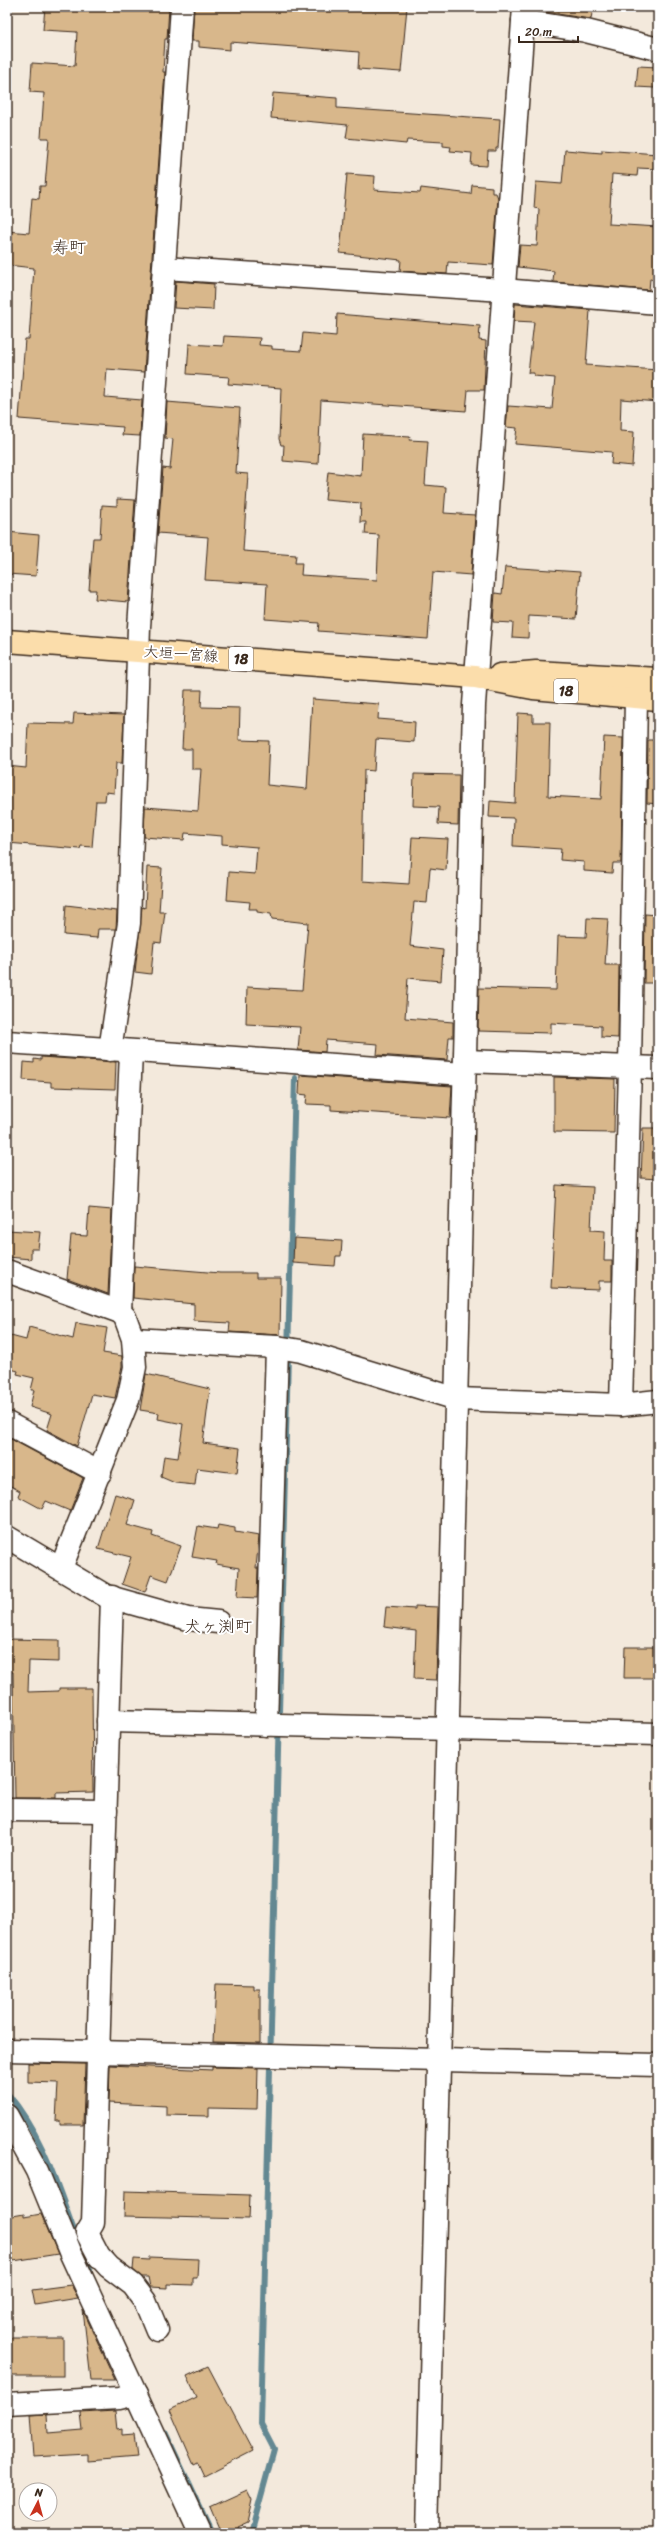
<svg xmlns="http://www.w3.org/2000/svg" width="665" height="2540" viewBox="0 0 665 2540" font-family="Sriracha,'Klee One',sans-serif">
  <rect width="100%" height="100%" fill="#f3e9dc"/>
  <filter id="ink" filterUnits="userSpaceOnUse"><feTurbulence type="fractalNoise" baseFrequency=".025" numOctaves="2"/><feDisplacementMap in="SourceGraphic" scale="8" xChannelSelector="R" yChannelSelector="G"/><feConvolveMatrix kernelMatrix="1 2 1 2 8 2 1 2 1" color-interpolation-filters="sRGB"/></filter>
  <g filter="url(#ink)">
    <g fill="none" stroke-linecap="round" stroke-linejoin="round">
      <g stroke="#648892" stroke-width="6">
        <path d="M7,2093C52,2146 62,2209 90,2270"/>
        <path d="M165,2432L212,2533"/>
        <path d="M251,2533L274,2449L261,2424L295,1078"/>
      </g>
    </g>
    <g fill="#d8b78b" stroke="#3b2a1e">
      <path d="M45,7L69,9L70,7H169L167,39H165L163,72H165L144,372L107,369L105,397L142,400L140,436L122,435L123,427L19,419L25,339H29L34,268L7,265V231L29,233L32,198L39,199L40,186H45L49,138H41L44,93L30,92L32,63L75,66L77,32L43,30Z"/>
      <path d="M194,7H321L361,10V7H407L401,72L358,69L359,52L230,42V50L199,47V41H192Z"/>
      <path d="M545,7H593L591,19L544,12Z"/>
      <path d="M638,66L658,67V85H655V88L636,87Z"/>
      <path d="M273,93L337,98V108L500,119L498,148H496V151H488L487,166L471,165L472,153L450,151L451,147L443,146V142L407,140L406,144L346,138L348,125L271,118Z"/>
      <path d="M565,150L602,153V150L658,154V169L638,168L637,176L612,174L609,224L658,227V280L650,279L649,290L553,282L554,271L518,267L520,245L537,246L539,209L534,208L536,182L562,184Z"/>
      <path d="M347,174L375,176L374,190L420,193L421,188L471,194L472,185L492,187V193H496L498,198L493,265L448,262L447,274L400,271L401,260L340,253Z"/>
      <path d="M176,281L214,284L213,310L174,308Z"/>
      <path d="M515,304L590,310L586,365L658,370V402L621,399L620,431L634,432L632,466L611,464L612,452L515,444L517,428L506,427L508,406L552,409L555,378L534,376V373H528L534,322L514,321Z"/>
      <path d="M337,314L480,326L479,340L486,341L484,390H468L466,411L321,400L318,464L283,461L284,445H281L279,439L281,388L228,384L229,377L187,374L189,344L223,346L224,336L260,338L259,345L272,346V349L301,351L303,333L336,336Z"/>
      <path d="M167,402L240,408L236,473L248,474L243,551L296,555L295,563H302L301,575L377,580L379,535L365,534L366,522H360L361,503L325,500L328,472L361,476L363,434L410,437L409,440L428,441L425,485L446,487L444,513L475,515L471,575L433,572L428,639L318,631L319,623L265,619L267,584L205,580L208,537L158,533L163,468L170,469L173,439L165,438Z"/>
      <path d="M117,499L135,500L128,602L95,599L96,590H89L93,538H100L102,505L117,506Z"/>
      <path d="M7,532L39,535L36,576L7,574Z"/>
      <path d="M505,567L580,572L576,619L529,616L528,638L512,637L513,623L493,622L495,593L502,594Z"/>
      <path d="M185,690H202L201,707L240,708L239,740L269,741L267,785L307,789L312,699L379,704L378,719L415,722L414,742L376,739L374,771L364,770L362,881L409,884L412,837L448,839L446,870L430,868L427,903L414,902L410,946L443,950L441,981L408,978L405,1018L453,1022V1037H449L447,1060L377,1055L378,1044L326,1040L325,1052L298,1050L300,1027L246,1024L247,987L302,990L308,923L272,919L271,914L257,912V909H249L250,902L227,900L229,872L255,874L257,847L222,844V836L185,833L184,840L144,837L145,807L198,811L201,769H192V749H182Z"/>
      <path d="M74,713L124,715L122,763H116L114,793L106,792L105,801H96L92,847L81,846L80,849L7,843V766L26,768L28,723L73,724Z"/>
      <path d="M518,713L533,714V722H550L548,796L601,799L604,737L623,738L621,863H613L612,873L584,871V862L560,860L561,849L513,846L514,818L489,817L490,801L515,803Z"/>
      <path d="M648,740H658V804L647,803Z"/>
      <path d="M414,774L459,775L458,825L438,824L439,807L413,806Z"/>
      <path d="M147,867L162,868L159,912H165L161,943L154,942L151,974L135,972L142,907L145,908Z"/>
      <path d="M66,905L117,911L116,929H98L97,938L64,935Z"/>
      <path d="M645,914L658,915V981L655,983H644Z"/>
      <path d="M587,918L608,919L605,965H619L618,1038L601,1037V1026L551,1023V1033L478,1031L479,988L556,990L558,936L586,937Z"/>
      <path d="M41,1057L116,1062L115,1089L51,1087V1082L23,1080L24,1062L34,1063V1059L41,1060Z"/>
      <path d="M300,1075L452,1086L450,1118L331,1110V1105L306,1104L307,1095L299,1094Z"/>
      <path d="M554,1077L615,1079L614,1133L554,1132Z"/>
      <path d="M643,1128H658V1179L641,1178Z"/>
      <path d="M556,1185L593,1187L591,1230L605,1231L604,1261H612V1281H599V1290L551,1288Z"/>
      <path d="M89,1208L112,1210L108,1294L67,1279L71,1235L87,1236Z"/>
      <path d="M7,1230L40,1232L38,1249H31V1259L7,1257Z"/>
      <path d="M294,1238L342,1241L341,1256H336L335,1266L293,1263Z"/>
      <path d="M134,1266L220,1273H256V1278H281L280,1335L229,1332L230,1323L194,1321V1304L133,1298Z"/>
      <path d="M76,1323L107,1328L103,1353L122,1356V1366L115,1398L92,1394L77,1446L47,1430L52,1414L30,1407L34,1390H31L34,1378L17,1374L18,1371L7,1368V1335L26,1340L29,1327L73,1339Z"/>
      <path d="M146,1374L210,1389L203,1443L240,1448L237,1473L197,1468L195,1485L175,1483L161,1477L164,1456L178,1458L183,1424L158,1419L159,1413L140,1410Z"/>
      <path d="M7,1437L83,1478L70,1511L46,1501L42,1509L18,1496L20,1491L7,1484Z"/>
      <path d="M115,1494L135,1500L127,1525L153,1532L152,1536L181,1546L168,1581L151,1575L145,1592L122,1584L131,1557L98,1549Z"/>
      <path d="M218,1525L235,1528V1532L259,1536L256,1568H258L257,1598L237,1597L239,1568L216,1564L217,1561L192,1557L198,1526L217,1529Z"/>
      <path d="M415,1606L438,1607L436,1680L414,1679L416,1631L384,1627L386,1607L415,1609Z"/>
      <path d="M7,1639L59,1640V1662L29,1661L28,1692L59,1691V1688H92L93,1792L56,1793V1798H15L13,1672H7Z"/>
      <path d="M625,1647H658V1678H624Z"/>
      <path d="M216,1984L254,1985V1989H260V2043L213,2042Z"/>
      <path d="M28,2063L85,2064L83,2125H60V2121H56L58,2083L28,2082Z"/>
      <path d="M110,2065L212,2070V2067L258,2068L257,2109L209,2108V2116L166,2115V2106L109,2103Z"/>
      <path d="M125,2191L250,2195L249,2219L124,2216Z"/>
      <path d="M24,2214V2217L41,2214L58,2254L7,2262V2217Z"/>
      <path d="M149,2257L198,2259L197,2278H193V2285L167,2284V2288L150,2287L148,2277H142L133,2270L134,2259L149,2260Z"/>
      <path d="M71,2285L78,2298L35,2305L32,2290Z"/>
      <path d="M83,2310L115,2380H91Z"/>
      <rect x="10" y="2338" width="53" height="38"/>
      <path d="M208,2366L253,2451L204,2476L198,2463L194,2465L170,2410L197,2397L187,2376Z"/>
      <path d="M115,2411L117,2430L122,2429V2435L134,2434L137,2457L88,2461V2454L33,2457L30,2415L47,2414L48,2433L83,2430L81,2413Z"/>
      <path d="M247,2490L252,2500L247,2523L238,2527L241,2533H221L210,2507Z"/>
    </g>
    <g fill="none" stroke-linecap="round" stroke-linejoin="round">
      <defs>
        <g id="street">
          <path d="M523,21L586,31L658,49"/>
          <path d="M164,268L503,290L658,303"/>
          <path d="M7,1042L464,1074"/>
          <path d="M110,1050L129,923L139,627L182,7"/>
          <path d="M465,1061L658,1068"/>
          <path d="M7,1271L120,1312L125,1317L133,1339L135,1367L128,1400L61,1568"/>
          <path d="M120,1312L131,1052"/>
          <path d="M133,1339L277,1347L301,1351L457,1399L621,1405L658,1401"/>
          <path d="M621,1405L630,1067L636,697"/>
          <path d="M7,1423L100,1473"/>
          <path d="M7,1537L106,1596L188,1619L218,1622"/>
          <path d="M112,1597L93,2223L87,2233L99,2256L109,2267L133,2285L145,2301L157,2330"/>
          <path d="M108,1721L658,1734"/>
          <path d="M266,1725L277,1347"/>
          <path d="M7,1810L106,1811"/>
          <path d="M7,2050L658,2065"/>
          <path d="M7,2116L37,2171L71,2254L200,2533"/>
          <path d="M7,2404L119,2398L136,2394"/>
          <path d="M427,2533L474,705L524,7"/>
        </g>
        <g id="primary">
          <path d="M7,641L475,677L533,688L658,699"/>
          <path d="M500,675L536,672L658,679"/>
        </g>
      </defs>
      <use href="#street" stroke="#3b2a1e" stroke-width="25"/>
      <use href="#primary" stroke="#3b2a1e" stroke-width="25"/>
      <use href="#street" stroke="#fff" stroke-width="22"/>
      <use href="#primary" stroke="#fbddab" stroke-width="22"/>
    </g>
  </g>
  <g text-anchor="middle" stroke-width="4" stroke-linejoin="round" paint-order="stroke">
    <g fill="#fff" stroke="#766a62" stroke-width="1">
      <rect x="229" y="647" width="24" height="24" rx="3"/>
      <rect x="554" y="679" width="24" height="24" rx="3"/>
    </g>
    <g font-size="14" font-weight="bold" fill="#3b2a1e">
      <text x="241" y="664">18</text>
      <text x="566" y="696">18</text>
    </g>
    <g font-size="15" fill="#3b2a1e" stroke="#fff">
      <text transform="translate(181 654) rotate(4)" y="5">大垣一宮線</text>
    </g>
    <g font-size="17" fill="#3b2a1e" stroke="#fff">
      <text x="69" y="253">寿町</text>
      <text x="218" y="1632">犬ヶ渕町</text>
    </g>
  </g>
  <rect width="665" height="2540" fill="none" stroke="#fff" stroke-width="24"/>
  <rect x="12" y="12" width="641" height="2516" fill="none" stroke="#3b2a1e" stroke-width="1.5" filter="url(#ink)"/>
  <g transform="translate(38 2502) rotate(6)"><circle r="19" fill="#ffffff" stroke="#b1aaa5"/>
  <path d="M0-3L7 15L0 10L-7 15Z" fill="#c8321e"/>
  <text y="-6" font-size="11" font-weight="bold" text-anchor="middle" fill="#3b2a1e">N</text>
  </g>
  <path d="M519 36v6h59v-6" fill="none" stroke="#3b2a1e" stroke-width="2"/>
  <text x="525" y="36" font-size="12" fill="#3b2a1e" stroke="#ffffff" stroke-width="3" paint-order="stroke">20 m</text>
</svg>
